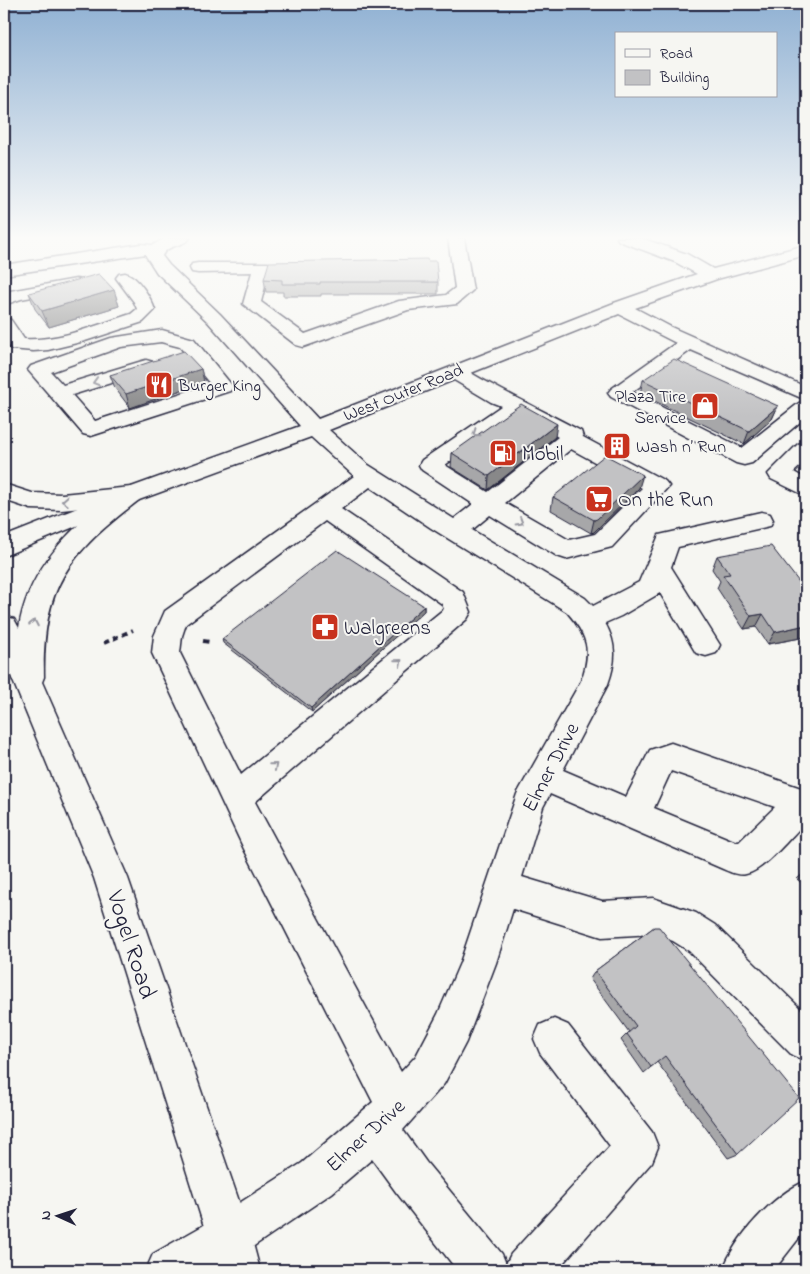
<svg xmlns="http://www.w3.org/2000/svg" width="810" height="1274" viewBox="0 0 810 1274" font-family="'Indie Flower',sans-serif">
  <rect width="100%" height="100%" fill="#f6f6f2"/>
  <filter id="ink" filterUnits="userSpaceOnUse"><feTurbulence type="fractalNoise" baseFrequency=".02" numOctaves="2"/><feDisplacementMap in="SourceGraphic" scale="10" xChannelSelector="R" yChannelSelector="G"/><feConvolveMatrix kernelMatrix="1 2 1 2 8 2 1 2 1" color-interpolation-filters="sRGB"/></filter>
  <g filter="url(#ink)">
    <g fill="none" stroke-linecap="round" stroke-linejoin="round">
      <defs>
        <g id="minor">
          <path d="M165,238H190C183,247 167,244 162,256L169,265L220,314L318,419L614,303L697,274L675,262L619,241L617,238H641L687,254L713,269L806,245V255L717,279L635,308L671,327L806,387V400L691,350L632,392L742,448L799,403L806,401V417L752,463L744,465L736,463L611,397L608,393L611,389L676,343L619,314L471,373C507,394 544,411 581,431L583,437L665,481L669,486L612,547L566,559L557,556L490,515L472,530L585,598L593,606L639,582L659,535L761,512L770,514L773,520L770,526L678,547L671,567L720,645L716,653L706,656L696,653L660,593L621,616L605,623C617,644 616,662 608,684L563,770L626,797L650,750L671,743L801,788L806,799L805,823C791,836 764,871 746,874C738,876 730,872 723,869L550,794L543,807L522,877L602,901L653,898L696,913L715,925L806,1014V1061L792,1055L689,951L673,941L653,934L602,937L513,909L496,963L466,1042L444,1084L403,1130L426,1162L502,1254L506,1264L511,1254L610,1146L540,1053L534,1039L540,1025L554,1019L568,1025L652,1132L658,1147L652,1162L557,1270H457L396,1192L372,1159L332,1193L245,1252L213,1270H146L153,1254L213,1220L302,1163L373,1102L244,849L152,653L154,636L165,611L354,476L311,437L139,500L4,556V537L123,490L300,426L208,322L157,273L146,256V254L4,275V265L141,244L153,245ZM454,380L491,402L501,406L422,460L419,465L422,470L473,504L454,519L367,464L329,430ZM518,414L558,437L488,492L445,465ZM571,449L642,488L595,534L569,540L505,503ZM370,487L431,528L567,612C588,636 592,651 581,681L517,794L460,963L438,1014L416,1056L401,1072L255,802L467,619L471,612L463,592L341,509ZM325,521L442,604L444,609L241,775L180,653L182,636L186,624ZM671,771L775,807L739,842H736L654,808Z"/>
          <path d="M448,238H464L473,290L457,304L408,310L303,347L296,345L243,304L252,272L198,273L192,272L190,268L192,264L198,263H268L270,267L261,302L305,334L399,301L446,295L455,288Z"/>
          <path d="M125,273C138,276 151,298 155,310L143,322L85,341L48,350L33,351L11,349L4,338V318L11,320L24,339C61,341 96,325 131,314L137,309L134,302L116,278L119,274Z"/>
          <path d="M76,279L82,280L85,284L82,288L21,299L4,305V294L10,291Z"/>
          <path d="M162,330L194,339L230,383L233,387L230,391L91,436L83,434L28,370L31,366L111,338ZM161,342L180,347L210,384L95,421L72,395L153,370L156,366L153,362L146,360L139,362L63,385L51,372L121,347Z"/>
          <path d="M806,442V461L794,472L806,479V496L771,479L768,474L798,444Z"/>
          <path d="M806,1181V1231L799,1238L774,1270H723C735,1237 773,1195 806,1181Z"/>
        </g>
        <path id="major" d="M4,484L32,493L62,494L131,487L139,490L143,495L139,500C69,554 42,585 44,677L42,682L128,878L251,1236L260,1270H214L207,1236L94,878L4,659V616L14,619L19,628C26,578 61,536 101,506L62,510L31,509L4,500Z"/>
      </defs>
      <use href="#minor" stroke="#22223b" stroke-width="3"/>
      <use href="#major" stroke="#22223b" stroke-width="3"/>
      <g stroke="#22223b" stroke-width="4" stroke-dasharray="5.5 4.5" stroke-linecap="butt">
        <path d="M203,641L210,642"/>
        <path d="M104,643L133,630"/>
      </g>
      <use href="#minor" fill="#f6f6f2" fill-rule="evenodd"/>
      <use href="#major" fill="#f6f6f2" fill-rule="evenodd"/>
    </g>
    <g fill="#a7a7a9" stroke="#22223b">
      <path d="M264,279L438,282V294H321V296H283V292H266Z"/>
      <path d="M114,290L119,306L49,327L35,309L29,293Z"/>
      <path d="M201,369L204,382L130,408L115,388L110,375Z"/>
      <path d="M643,380L778,406L772,419L744,444L640,394Z"/>
      <path d="M555,437L488,490L451,467L452,453Z"/>
      <path d="M639,488L594,532L591,533L551,510L553,497Z"/>
      <path d="M717,556L806,591V637L768,644L756,627L744,629L717,588L720,581L712,569Z"/>
      <path d="M424,606V611L312,712L223,643L222,639Z"/>
      <path d="M806,871V888L797,879Z"/>
      <path d="M654,927L738,1154L728,1158L657,1062L644,1073L621,1040L629,1032L590,979L595,971Z"/>
    </g>
    <g fill="#888889" stroke="#22223b">
      <path d="M114,290L119,306L49,327L42,311Z"/>
      <path d="M201,369L204,382L130,408L126,394Z"/>
      <path d="M778,406L772,419L744,444L749,431Z"/>
      <path d="M557,424L555,437L488,490L489,476Z"/>
      <path d="M643,475L639,488L594,532L591,533L594,520Z"/>
      <path d="M424,606V611L312,712L311,708Z"/>
      <path d="M763,614L756,627L744,629L751,616Z"/>
      <path d="M806,625V637L768,644L775,632Z"/>
    </g>
    <g fill="#c2c2c4" stroke="#22223b">
      <path d="M427,259L428,261H436L438,282H320V284H282V280L264,279L269,262Z"/>
      <path d="M99,274L114,290L42,311L29,293Z"/>
      <path d="M184,351L201,369L126,394L110,375Z"/>
      <path d="M674,359L778,406L749,431L643,380Z"/>
      <path d="M521,404L557,424L489,476L452,453Z"/>
      <path d="M605,455L643,475L597,519L594,520L553,497Z"/>
      <path d="M771,546L806,591V625L775,632L763,614L751,616L723,575L730,574L717,556Z"/>
      <path d="M337,550L424,606L311,708L222,639Z"/>
      <path d="M654,927H659L799,1098L738,1154L665,1056L651,1067L627,1034L636,1026L595,971Z"/>
    </g>
    <defs><path id="oneway-chevron" d="M-2-3.5L2.5 0L-2 3.5" fill="none" stroke-width="1.6" stroke-linecap="round" stroke-linejoin="round" transform="scale(1.25)"/></defs>
    <g stroke="#9797a0">
      <use href="#oneway-chevron" transform="translate(96 382) rotate(163)"/>
      <use href="#oneway-chevron" transform="translate(476 433) rotate(145)"/>
      <use href="#oneway-chevron" transform="translate(65 501) rotate(177)"/>
      <use href="#oneway-chevron" transform="translate(520 522) rotate(31)"/>
      <use href="#oneway-chevron" transform="translate(34 623) rotate(-79)"/>
      <use href="#oneway-chevron" transform="translate(399 662) rotate(-40)"/>
      <use href="#oneway-chevron" transform="translate(274 766) rotate(-40)"/>
    </g>
  </g>
  <linearGradient id="sky" x2="0" y2="1"><stop stop-color="#90b1d3"/><stop offset="0.57" stop-color="#fbfbf9"/><stop offset="1" stop-color="#fbfbf9" stop-opacity="0"/></linearGradient>
  <rect width="810" height="417" fill="url(#sky)"/>
  <defs>
    <symbol id="restaurant-square" viewBox="-11 -11 22 22"><rect x="-9" y="-9" width="18" height="18" rx="4" fill="#c8321e" stroke="#f6f6f2"/><path d="M-5-6h1v4h1v-4h1v4h1v-4h1v5L-1.5 .5V6h-2V.5L-5-1ZM5-6V6H3V1.5H1.5Q1.5-4 5-6Z" fill="#fff"/></symbol>
    <symbol id="shop-square" viewBox="-11 -11 22 22"><rect x="-9" y="-9" width="18" height="18" rx="4" fill="#c8321e" stroke="#f6f6f2"/><path d="M-5-2.5h2.3a2.7 3.5 0 0 1 5.4 0H5L5.5 6h-11ZM-1.5-2.5h3a1.5 2.3 0 0 0-3 0Z" fill="#fff"/></symbol>
    <symbol id="building-square" viewBox="-11 -11 22 22"><rect x="-9" y="-9" width="18" height="18" rx="4" fill="#c8321e" stroke="#f6f6f2"/><path d="M-4-6H4V6H1V3H-1V6H-4ZM-2.5-4.3h1.7v1.8h-1.7ZM.8-4.3h1.7v1.8H.8ZM-2.5-1h1.7V.8h-1.7ZM.8-1h1.7V.8H.8Z" fill="#fff"/></symbol>
    <symbol id="fuel-square" viewBox="-11 -11 22 22"><rect x="-9" y="-9" width="18" height="18" rx="4" fill="#c8321e" stroke="#f6f6f2"/><path d="M-5.5-6h7V0h2V4h1.3V-2.5L3-4.5l.8-.8L6-3V5H2.5V1h-1V6h-7ZM-4.2-4.7v3.2H.2V-4.7Z" fill="#fff"/></symbol>
    <symbol id="supermarket-square" viewBox="-11 -11 22 22"><rect x="-9" y="-9" width="18" height="18" rx="4" fill="#c8321e" stroke="#f6f6f2"/><path d="M-6-5.5h2.5l.6 2H6L4.5 2H-2.5L-4.4-4H-6ZM-1.5 3.2a1.3 1.3 0 1 0 .1 0ZM3 3.2a1.3 1.3 0 1 0 .1 0Z" fill="#fff"/></symbol>
    <symbol id="pharmacy-square" viewBox="-11 -11 22 22"><rect x="-9" y="-9" width="18" height="18" rx="4" fill="#c8321e" stroke="#f6f6f2"/><path d="M-2-6h4v4h4v4h-4v4h-4v-4h-4v-4h4Z" fill="#fff"/></symbol>
  </defs>
  <g fill-rule="evenodd">
    <use href="#restaurant-square" x="143" y="369" width="32" height="32"/>
    <use href="#shop-square" x="689" y="390" width="32" height="32"/>
    <use href="#building-square" x="601" y="430" width="32" height="32"/>
    <use href="#fuel-square" x="487" y="437" width="32" height="32"/>
    <use href="#supermarket-square" x="583" y="483" width="32" height="32"/>
    <use href="#pharmacy-square" x="309" y="611" width="32" height="32"/>
  </g>
  <g text-anchor="middle" stroke-width="4" stroke-linejoin="round" paint-order="stroke">
    <g font-size="18" fill="#22223b" stroke="#f6f6f2" text-anchor="start">
      <text x="178" y="391">Burger King</text>
      <text x="686" y="402" text-anchor="end">Plaza Tire<tspan x="686" dy="21">Service</tspan></text>
      <text x="636" y="452">Wash n’ Run</text>
    </g>
    <g font-size="18" fill="#22223b" stroke="#f6f6f2">
      <text transform="translate(403 392) rotate(-22)" y="6">West Outer Road</text>
    </g>
    <g font-size="21" fill="#22223b" stroke="#f6f6f2" text-anchor="start">
      <text x="522" y="460">Mobil</text>
      <text x="618" y="506">On the Run</text>
      <text x="344" y="634">Walgreens</text>
    </g>
    <g font-size="21" fill="#22223b" stroke="#f6f6f2">
      <text transform="translate(550 767) rotate(-62)" y="7">Elmer Drive</text>
      <text transform="translate(365 1135) rotate(-42)" y="7">Elmer Drive</text>
    </g>
    <g font-size="25" fill="#22223b" stroke="#f6f6f2">
      <text transform="translate(133 944) rotate(72)" y="9">Vogel Road</text>
    </g>
  </g>
  <rect width="810" height="1274" fill="none" stroke="#f6f6f2" stroke-width="20"/>
  <rect x="10" y="10" width="790" height="1254" fill="none" stroke="#22223b" stroke-width="2" filter="url(#ink)"/>
  <rect x="615" y="32" width="162" height="65" fill="#f6f6f2" stroke="#a1a1a9"/>
  <rect x="625" y="49" width="25" height="8" fill="#f6f6f2" stroke="#a1a1a9"/>
  <text x="660" y="58" font-size="15" fill="#22223b">Road</text>
  <rect x="625" y="70" width="25" height="15" fill="#c2c2c4" stroke="#a1a1a9"/>
  <text x="660" y="82" font-size="15" fill="#22223b">Building</text>
  <g transform="translate(58 1216) rotate(273)" stroke="#f6f6f2" stroke-width="4" paint-order="stroke">
  <path d="M0-4L9 19L0 12L-9 19Z" fill="#22223b"/>
  <text y="-8" font-size="14" font-weight="bold" text-anchor="middle" fill="#22223b">N</text>
  </g>
</svg>
